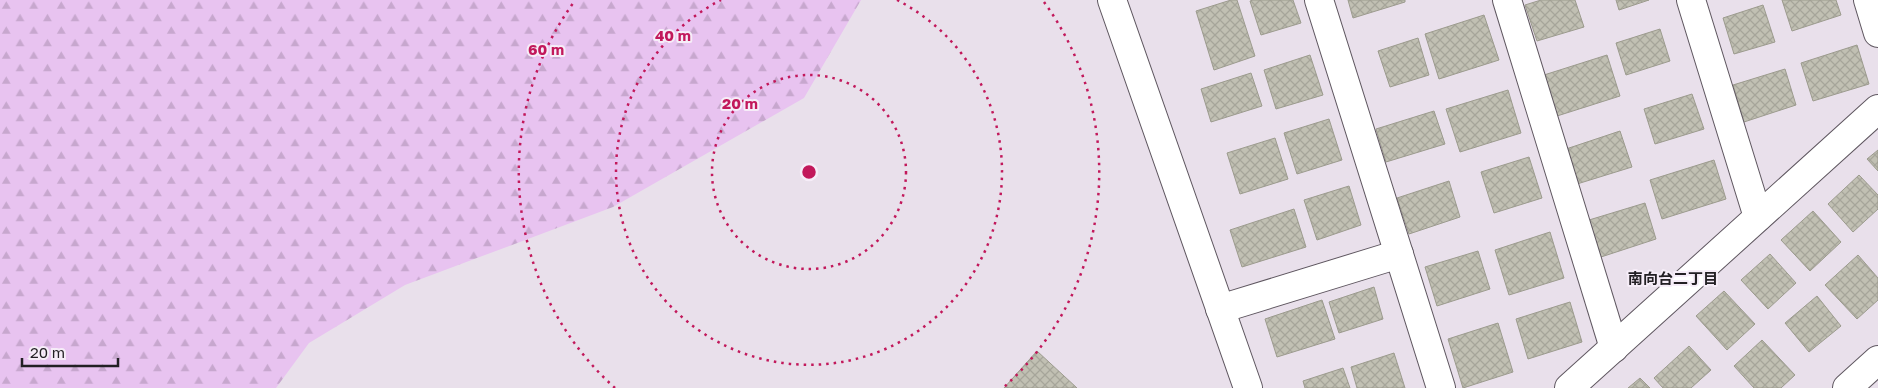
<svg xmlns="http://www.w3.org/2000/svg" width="1878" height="388" viewBox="0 0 1878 388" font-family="'Golos Text','Noto Sans JP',sans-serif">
  <defs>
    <pattern id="forest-firs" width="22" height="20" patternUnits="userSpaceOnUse" patternTransform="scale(1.25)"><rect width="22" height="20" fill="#e8c3f0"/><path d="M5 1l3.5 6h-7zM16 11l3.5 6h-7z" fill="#c7a7ce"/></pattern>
    <pattern id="building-cross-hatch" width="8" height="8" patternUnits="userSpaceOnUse" patternTransform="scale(1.25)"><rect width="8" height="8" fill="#c1c0b3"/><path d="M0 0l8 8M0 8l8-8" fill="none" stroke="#a6a59a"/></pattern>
  </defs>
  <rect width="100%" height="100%" fill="#e9e0eb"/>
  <path fill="url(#forest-firs)" d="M0,0H861L804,98L613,207L405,285L309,343L276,388H0Z"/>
  <g fill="url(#building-cross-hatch)" stroke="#9c9b8e">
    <path d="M1231,0H1237L1255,56L1214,70L1196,11Z"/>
    <path d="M1253,0H1293L1301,23L1261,35L1250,1Z"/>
    <path d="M1348,0H1405V2L1353,18Z"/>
    <path d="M1541,0H1575L1584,27L1537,41L1525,5Z"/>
    <path d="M1616,0H1649L1619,10Z"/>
    <path d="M1782,0H1836L1841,15L1792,31Z"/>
    <path d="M1763,5L1775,42L1734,54L1723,18Z"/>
    <path d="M1484,15L1499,60L1439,79L1425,34Z"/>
    <path d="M1660,29L1670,61L1626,75L1616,43Z"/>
    <path d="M1418,38L1429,75L1390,87L1378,51Z"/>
    <path d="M1857,45L1869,84L1813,101L1801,63Z"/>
    <path d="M1310,55L1323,95L1276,109L1264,70Z"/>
    <path d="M1607,55L1620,96L1557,116L1544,75Z"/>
    <path d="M1785,69L1796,105L1744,122L1733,85Z"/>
    <path d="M1251,73L1262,106L1211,122L1201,89Z"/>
    <path d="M1508,90L1521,133L1460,152L1446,109Z"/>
    <path d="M1692,94L1704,129L1655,144L1644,109Z"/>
    <path d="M1434,111L1445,144L1386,162L1376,129Z"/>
    <path d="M1329,119L1342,160L1297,174L1284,133Z"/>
    <path d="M1620,131L1632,167L1577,184L1566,149Z"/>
    <path d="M1275,138L1288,179L1240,194L1227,153Z"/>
    <path d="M1878,150V171L1867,159Z"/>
    <path d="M1529,157L1542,198L1494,213L1481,172Z"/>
    <path d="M1714,160L1726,199L1662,219L1650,180Z"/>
    <path d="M1859,175L1878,195V209L1853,232L1828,204Z"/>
    <path d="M1449,181L1460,217L1409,234L1397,198Z"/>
    <path d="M1349,186L1361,225L1317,240L1304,200Z"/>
    <path d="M1645,203L1656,239L1601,257L1589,220Z"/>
    <path d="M1294,209L1306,247L1242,267L1230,230Z"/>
    <path d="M1813,211L1841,242L1810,271L1781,240Z"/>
    <path d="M1550,232L1564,278L1509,295L1495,250Z"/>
    <path d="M1478,251L1490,289L1437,306L1425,267Z"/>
    <path d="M1770,254L1796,283L1768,309L1741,280Z"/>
    <path d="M1858,255L1878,278V300L1857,319L1825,285Z"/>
    <path d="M1374,287L1383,319L1339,333L1329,302Z"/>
    <path d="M1724,291L1755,324L1727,350L1696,316Z"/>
    <path d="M1817,296L1841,326L1809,352L1785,323Z"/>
    <path d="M1322,300L1335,339L1277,357L1265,319Z"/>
    <path d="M1570,302L1582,342L1528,359L1516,319Z"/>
    <path d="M1498,323L1513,372L1463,388L1448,339Z"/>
    <path d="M1762,340L1795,375L1781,388H1754L1734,366Z"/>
    <path d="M1689,346L1711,370L1691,388H1663L1654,378Z"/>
    <path d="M1037,351L1077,388H1004Z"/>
    <path d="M1394,353L1405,388H1357L1351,367Z"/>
    <path d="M1343,368L1350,388H1305L1303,381Z"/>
    <path d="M1640,378L1650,388H1628Z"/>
  </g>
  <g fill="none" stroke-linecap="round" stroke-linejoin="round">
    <defs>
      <g id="minor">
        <path d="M1112,0L1248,388"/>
        <path d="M1319,0L1441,388"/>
        <path d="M1507,0L1614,348"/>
        <path d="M1691,0L1758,217"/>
        <path d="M1868,0L1878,33"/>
        <path d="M1220,309L1399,254"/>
        <path d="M1569,388L1878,109"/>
      </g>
      <path id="tertiary" d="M1847,388L1878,360"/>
    </defs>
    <use href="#minor" stroke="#5f5760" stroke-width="30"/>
    <use href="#tertiary" stroke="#5f5760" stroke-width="30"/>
    <use href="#minor" stroke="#fff" stroke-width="28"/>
    <use href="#tertiary" stroke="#fff" stroke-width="28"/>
  </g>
  <g fill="none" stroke="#c2185b" stroke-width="2.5" stroke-dasharray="2.5 5">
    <circle cx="809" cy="172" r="97"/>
    <path d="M897 0A193 193 0 1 1 721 0"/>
    <path d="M615 388A290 290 0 0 1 574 2M1044 2A290 290 0 0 1 1003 388"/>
  </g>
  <g text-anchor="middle" stroke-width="4" stroke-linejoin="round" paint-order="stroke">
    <g font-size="15" font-weight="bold" fill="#232024" stroke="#f6edf8">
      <text x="1673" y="284">南向台二丁目</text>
    </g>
  </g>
  <circle cx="809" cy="172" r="8" fill="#c2185b" stroke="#f6edf8" stroke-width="2.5"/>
  <g font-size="15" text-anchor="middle" font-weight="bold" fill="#c2185b" stroke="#f6edf8" stroke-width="4" stroke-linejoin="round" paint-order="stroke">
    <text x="673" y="41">40 m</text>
    <text x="546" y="55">60 m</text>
    <text x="740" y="109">20 m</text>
  </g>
  <path d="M22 358v8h96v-8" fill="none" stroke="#232024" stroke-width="2.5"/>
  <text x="30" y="358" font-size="15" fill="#232024" stroke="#f6edf8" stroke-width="4" paint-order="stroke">20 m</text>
</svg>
